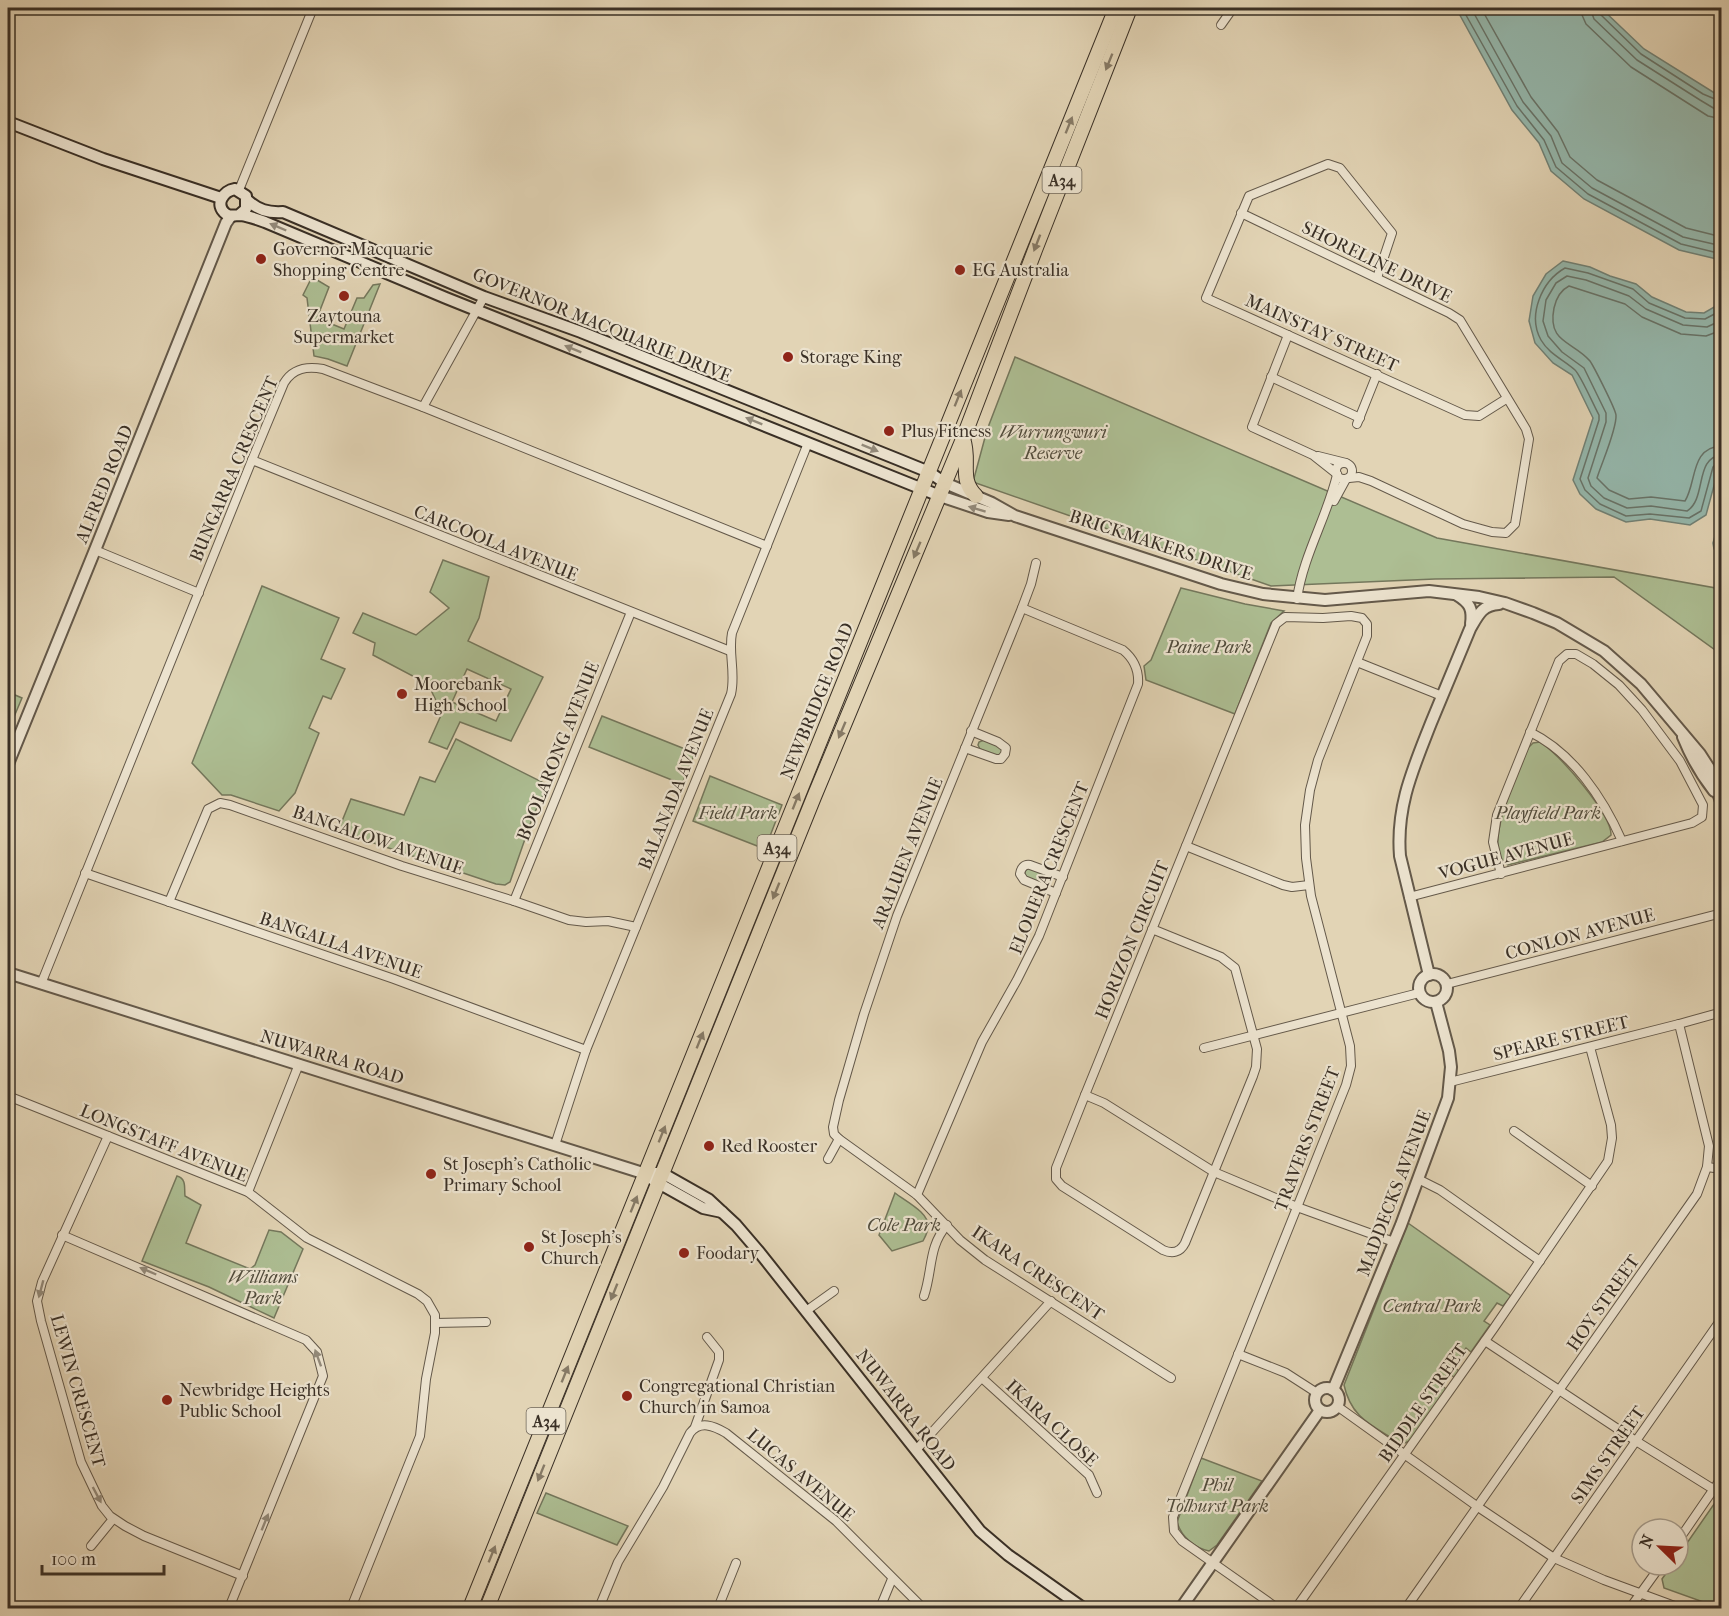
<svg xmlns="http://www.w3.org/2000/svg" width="1729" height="1616" viewBox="0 0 1729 1616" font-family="'IM FELL French Canon',serif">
  <rect width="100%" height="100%" fill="#e2d4b5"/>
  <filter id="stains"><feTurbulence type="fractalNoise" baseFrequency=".00333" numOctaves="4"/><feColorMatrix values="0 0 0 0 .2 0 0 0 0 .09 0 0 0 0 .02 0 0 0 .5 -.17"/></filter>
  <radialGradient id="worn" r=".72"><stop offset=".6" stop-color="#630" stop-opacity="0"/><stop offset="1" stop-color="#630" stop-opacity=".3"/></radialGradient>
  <g fill="#adbe93" stroke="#74775c" stroke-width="1.5" fill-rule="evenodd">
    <path d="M312,277L329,287L317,318L344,329L357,298H364L373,285L380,284L347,366L328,359L314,356L307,298L303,295Z"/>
    <path d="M1015,357L1437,538L1721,589V683L1715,650L1614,577L1435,579L1271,586L973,482L987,430Z"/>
    <path d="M443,560L489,577L479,618L468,641L543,677L511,741L460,722L447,749L429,742L442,713L428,684L373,655L375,643L353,633L363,613L416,635L449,608L430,592ZM467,669L511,689L496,721L452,702Z"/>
    <path d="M262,586L339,618L321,659L345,669L331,699L323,696L309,728L319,733L295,793L279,811L231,795H222L192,763Z"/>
    <path d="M1181,588L1245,604L1284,611L1271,623L1235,714L1146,680L1144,666L1151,660Z"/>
    <path d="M8,692L22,698L8,731Z"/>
    <path d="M602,716L695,753L682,784L589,747Z"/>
    <path d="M456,739L548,785L533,816L510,882L505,885L496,884L338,831L351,799L404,815L420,777L435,782Z"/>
    <path d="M984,740L1000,746L1003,750L1001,755L996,756L980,749L978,745L979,742Z"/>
    <path d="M1540,742C1558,752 1612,815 1611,835L1602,842L1508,865C1479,849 1520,771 1528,748L1533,743Z"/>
    <path d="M710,776L782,805L765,849L693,821Z"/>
    <path d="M1029,868L1047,874L1050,880L1044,884L1028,878L1025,875V871Z"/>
    <path d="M177,1176C187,1179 184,1188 185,1196L201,1205L186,1243L250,1269L255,1265L269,1230L281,1232L303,1249L274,1318L209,1287L142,1261Z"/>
    <path d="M895,1193C905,1201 930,1213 928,1227C928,1232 925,1237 923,1241L892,1251L879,1235Z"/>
    <path d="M1408,1223L1511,1296L1503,1306L1497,1303L1484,1321L1490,1325L1471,1352L1466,1348L1453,1366L1459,1371L1454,1377L1448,1373L1440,1384L1446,1389L1411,1440L1405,1443L1398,1442C1372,1425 1351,1418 1344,1385Z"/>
    <path d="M1201,1458L1262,1481L1217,1545L1209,1551C1194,1548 1181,1536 1177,1522Z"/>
    <path d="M546,1493L628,1526L617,1545L537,1513Z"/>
    <path d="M1721,1494L1722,1608H1720L1664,1588L1662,1579L1672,1565H1678V1556Z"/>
  </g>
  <g fill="#95b8ad" stroke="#718277" stroke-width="1.5">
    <path d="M1456,8H1601L1644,49L1721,97V260L1679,250L1584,199L1551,171L1539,143L1512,110Z"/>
    <path d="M1563,261L1590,267L1610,276L1636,284L1652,297L1686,312L1704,313L1721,303V460L1706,515L1690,525L1650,519L1626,522L1596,509L1580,494L1573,480L1593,418L1572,375L1553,363L1535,343L1529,321L1533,296L1546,274Z"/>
    <path d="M1721,515L1722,551H1721L1714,549L1713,543Z"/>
  </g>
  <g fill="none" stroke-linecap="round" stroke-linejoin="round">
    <g stroke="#68746a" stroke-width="1.5">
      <path d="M1462,8L1517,106L1544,140L1556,167L1588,194L1681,244L1722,254"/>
      <path d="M1471,8L1523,102L1551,136L1562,163L1592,188L1683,237L1722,246"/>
      <path d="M1481,8L1531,97L1558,132L1570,157L1597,180L1686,228L1722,237"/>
      <path d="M1581,8L1582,15L1586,24L1631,67L1708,116L1722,119"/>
      <path d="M1590,8L1594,19L1637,60L1700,100L1715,109L1722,110"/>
      <path d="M1598,8L1600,14L1641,54L1703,94L1722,102"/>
      <path d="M1722,310L1705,319L1685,318L1649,303L1633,289L1588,273L1565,268C1542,281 1527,315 1541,340C1549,354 1564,360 1575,370C1581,376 1594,406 1599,415V420L1580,479L1585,490L1600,504L1626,516L1650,514L1689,518L1701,511L1713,467L1717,463H1722"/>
      <path d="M1722,320L1707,327L1683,325L1646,309L1629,296L1586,280L1567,276L1556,283L1546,300L1543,321L1548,336L1562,352L1584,368L1606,413V422L1588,478L1591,486L1604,498L1627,508L1651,506L1687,511C1707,499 1694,457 1722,455"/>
      <path d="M1722,330L1706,336L1681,334L1642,317L1625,304L1569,286C1561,290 1556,299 1554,308C1547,343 1573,341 1590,361C1594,367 1615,408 1616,415C1617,429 1602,462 1597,478L1609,490L1629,499L1651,497L1685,501C1697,482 1690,447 1722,446"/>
    </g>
    <defs>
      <g id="minor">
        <path d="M1221,25L1233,8"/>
        <path d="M239,190L313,8"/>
        <path d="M1241,213L1449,313L1460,320L1526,429L1529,439L1515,524L1506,533L1492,532L1463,524L1371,481L1359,477L1349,478"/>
        <path d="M1377,278L1392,233L1340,168L1328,164L1249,196L1206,298L1465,415L1479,416L1506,399"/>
        <path d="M1288,335L1252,427L1313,455L1337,474"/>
        <path d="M1271,377L1360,418"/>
        <path d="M423,407L484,297"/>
        <path d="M1357,424L1377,374"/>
        <path d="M1318,456L1346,463"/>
        <path d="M252,460L730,651"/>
        <circle cx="1344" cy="471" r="8"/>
        <path d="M1334,501L1346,479"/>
        <path d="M95,550L199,593"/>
        <path d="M1297,599C1303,556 1327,517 1337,475"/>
        <path d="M1357,662L1442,696"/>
        <path d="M1530,732C1573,753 1603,798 1622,841"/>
        <path d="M965,748L996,759H1001L1005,754L1006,748L998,742L971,731"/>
        <path d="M1186,846L1283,885L1292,887L1309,885"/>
        <path d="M85,873L394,979L586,1050"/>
        <path d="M1056,893L1024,880L1020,874C1021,868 1024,864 1030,865L1063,877"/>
        <path d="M1409,897C1504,873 1598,847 1692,823L1702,817L1703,805L1680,761L1642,710L1619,685L1593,664L1576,654H1567L1559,661L1497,815L1493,842L1501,874"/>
        <path d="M514,901L631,612"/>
        <path d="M169,902L208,809L220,803L230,805L402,866L514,901L569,920L586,922L608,921L636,927"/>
        <path d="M1152,929L1221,957L1235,968L1257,1049L1256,1067L1253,1076L1185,1243C1180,1253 1172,1254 1163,1250L1062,1186L1056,1179V1168L1085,1095L1276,624L1285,617L1323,618L1351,616L1362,618L1367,624V636L1318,760L1310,790L1305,825L1306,858L1311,896L1350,1046L1351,1066L1346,1085L1173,1517L1174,1531L1182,1541L1277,1608"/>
        <path d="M41,984L252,460L284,383C293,368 307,366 323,369L423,407L767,546"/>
        <path d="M1447,984L1722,913"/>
        <path d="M1204,1048L1419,993"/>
        <path d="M1450,1082L1679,1024"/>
        <path d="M1085,1095L1104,1103L1214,1172L1297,1207L1394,1242"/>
        <path d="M8,1096L248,1192L307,1238L418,1294L427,1301L435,1315V1333L426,1379L420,1436L351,1608"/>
        <path d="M1514,1131L1592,1186"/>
        <path d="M108,1136L42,1282L37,1301L41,1321L81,1462L102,1506L110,1516L125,1526L144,1536L243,1576"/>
        <path d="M839,1139L917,1195L960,1240L985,1260L1171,1378"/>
        <path d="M555,1145L586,1050L731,694C736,673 728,653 732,633L808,443"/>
        <path d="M828,1159L839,1139L834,1134L833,1127L839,1100L864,1014L897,916L1022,608L1031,584L1036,563"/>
        <path d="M1707,1167L1722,1169"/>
        <path d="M1418,1179L1440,1190L1540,1261"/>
        <path d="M248,1192L299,1064"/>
        <path d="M917,1195L982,1042L1017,980L1039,936L1138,684C1139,670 1134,659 1123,650L1022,608"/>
        <path d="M62,1235L306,1340L317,1352L323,1376L229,1608"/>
        <path d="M924,1296C933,1269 928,1247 947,1225"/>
        <path d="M806,1311L834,1291"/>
        <path d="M435,1323L486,1322"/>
        <path d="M1485,1341L1636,1441L1713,1489"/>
        <path d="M1238,1354L1286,1373L1317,1393"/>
        <path d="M982,1378L1089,1475L1097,1493"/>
        <path d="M1337,1406L1478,1507L1554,1558L1604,1580L1680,1608"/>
        <path d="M695,1427L719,1360V1352L707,1337"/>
        <path d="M916,1450L1051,1301"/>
        <path d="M1678,1541L1722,1477"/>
        <path d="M91,1546L113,1519"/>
        <path d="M599,1608L618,1562L663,1487L690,1433C700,1420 714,1426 726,1433L836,1521L923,1608"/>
        <path d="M718,1608L736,1563"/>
        <path d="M880,1608L892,1579"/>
        <path d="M1296,1608L1494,1328L1608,1161L1612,1138L1611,1125L1590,1047"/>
        <path d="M1406,1608L1697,1194L1707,1167L1709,1146L1679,1024L1722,1012"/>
        <path d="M1519,1608L1722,1318"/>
        <path d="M1630,1608L1661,1565"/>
      </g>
      <g id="tertiary">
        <path d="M945,483L992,503L1015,516L1221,584L1263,594L1325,600L1429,591L1479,597L1505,603L1533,613L1557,623L1604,651L1641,684L1700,754L1709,768L1722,804"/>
        <path d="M940,496L988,512L1009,515"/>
        <path d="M1457,595C1470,603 1473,609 1471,624"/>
        <path d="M1683,737C1691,757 1700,773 1714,791"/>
        <path d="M8,764L95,550L226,223L231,216"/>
        <path d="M8,973L646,1174"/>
        <circle cx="1433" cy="988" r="14"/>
        <path d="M1429,975L1400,856C1396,806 1413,769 1431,723C1444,692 1457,660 1470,629C1478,615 1482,605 1499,604"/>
        <circle cx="1327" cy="1400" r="12"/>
        <path d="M1333,1390L1401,1225L1448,1098L1451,1067L1449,1051L1436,1002"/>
        <path d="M1181,1608L1320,1410"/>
      </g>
      <g id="secondary">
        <path d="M8,122L103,159L221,198"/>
        <path d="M247,200C258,210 268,213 283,212L484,297L581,332L897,459L929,472L945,483"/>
        <path d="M239,215L246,209V196L235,189C223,191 214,205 226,214C231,217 235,215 241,215C249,216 257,219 265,222L446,298L940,496"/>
        <path d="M655,1173H662L708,1199L736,1225L760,1253L980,1531L1008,1555L1083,1608"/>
        <path d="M653,1180L703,1208L722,1212"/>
      </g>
      <g id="trunk">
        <path d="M963,439C971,461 958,478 976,496"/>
        <path d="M470,1608L1116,8"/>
        <path d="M487,1608L814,797L963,439L1035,250L1130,8"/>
      </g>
    </defs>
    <use href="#minor" stroke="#64594a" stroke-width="10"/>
    <use href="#tertiary" stroke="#64594a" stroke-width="14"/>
    <use href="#secondary" stroke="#3a3026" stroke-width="14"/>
    <use href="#trunk" stroke="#3a3026" stroke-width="16"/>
    <use href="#minor" stroke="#ece3cf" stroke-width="8"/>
    <use href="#tertiary" stroke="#ece3cf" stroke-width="10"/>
    <use href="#secondary" stroke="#ece3cf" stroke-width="10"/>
    <use href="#trunk" stroke="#e2d4b5" stroke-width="14"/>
  </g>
  <defs><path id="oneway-solid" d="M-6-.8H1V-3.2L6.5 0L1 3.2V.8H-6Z" transform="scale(1.5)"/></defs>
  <g fill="#867a66">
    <use href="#oneway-solid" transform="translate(1109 62) rotate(112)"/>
    <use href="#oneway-solid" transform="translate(1069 125) rotate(-68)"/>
    <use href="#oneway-solid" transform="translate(1037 243) rotate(111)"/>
    <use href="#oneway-solid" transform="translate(958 398) rotate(-68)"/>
    <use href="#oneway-solid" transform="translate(917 550) rotate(113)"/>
    <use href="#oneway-solid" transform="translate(842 730) rotate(113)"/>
    <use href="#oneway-solid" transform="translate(796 801) rotate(-68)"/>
    <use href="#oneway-solid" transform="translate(776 891) rotate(112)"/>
    <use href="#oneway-solid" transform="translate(700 1040) rotate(-68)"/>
    <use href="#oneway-solid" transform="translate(662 1134) rotate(-68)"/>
    <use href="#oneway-solid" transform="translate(634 1204) rotate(-68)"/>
    <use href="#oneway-solid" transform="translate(614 1292) rotate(112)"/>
    <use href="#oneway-solid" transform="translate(565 1374) rotate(-68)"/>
    <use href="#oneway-solid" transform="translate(541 1473) rotate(112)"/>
    <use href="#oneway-solid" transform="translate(492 1554) rotate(-68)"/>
  </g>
  <g fill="#938a7a">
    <use href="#oneway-solid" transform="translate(278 227) rotate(-157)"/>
    <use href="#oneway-solid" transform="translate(573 349) rotate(-158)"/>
    <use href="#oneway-solid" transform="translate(754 421) rotate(-158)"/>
    <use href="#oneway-solid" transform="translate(870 448) rotate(22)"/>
    <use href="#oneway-solid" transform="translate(977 509) rotate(-163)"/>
    <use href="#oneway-solid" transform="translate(148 1271) rotate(-157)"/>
    <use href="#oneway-solid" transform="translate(41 1289) rotate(105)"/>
    <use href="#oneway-solid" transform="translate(318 1358) rotate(-110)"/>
    <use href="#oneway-solid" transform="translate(97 1495) rotate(62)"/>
    <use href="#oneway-solid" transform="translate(265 1522) rotate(-68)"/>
  </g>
  <g fill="#8f2418" stroke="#ece3cf" stroke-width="2">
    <circle cx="261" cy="259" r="6"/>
    <circle cx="960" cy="270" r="6"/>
    <circle cx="344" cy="296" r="6"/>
    <circle cx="788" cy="357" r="6"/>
    <circle cx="889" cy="431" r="6"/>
    <circle cx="402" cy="694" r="6"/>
    <circle cx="709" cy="1146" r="6"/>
    <circle cx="431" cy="1174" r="6"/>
    <circle cx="529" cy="1247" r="6"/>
    <circle cx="684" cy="1253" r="6"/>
    <circle cx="627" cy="1396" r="6"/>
    <circle cx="167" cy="1400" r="6"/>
  </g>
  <g text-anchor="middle" stroke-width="4.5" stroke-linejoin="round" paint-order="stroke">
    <g fill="#ece3cf" stroke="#6f6659" stroke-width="1.5">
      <rect x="1042.5" y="167" width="39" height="26" rx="4.5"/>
      <rect x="757.5" y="835" width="39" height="26" rx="4.5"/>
      <rect x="526.5" y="1408" width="39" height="26" rx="4.5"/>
    </g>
    <g font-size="16" font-weight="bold" fill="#3a3026">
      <text x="1062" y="186">A34</text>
      <text x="777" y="854">A34</text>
      <text x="546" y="1427">A34</text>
    </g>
    <g font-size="18" fill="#3a3026" stroke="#ece3cf" text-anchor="start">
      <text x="273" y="255">Governor Macquarie<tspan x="273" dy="21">Shopping Centre</tspan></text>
      <text x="972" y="276">EG Australia</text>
      <text x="344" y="322" text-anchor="middle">Zaytouna<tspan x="344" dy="21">Supermarket</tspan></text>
      <text x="800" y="363">Storage King</text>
      <text x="901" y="437">Plus Fitness</text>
      <text x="414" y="690">Moorebank<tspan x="414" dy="21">High School</tspan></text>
      <text x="721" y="1152">Red Rooster</text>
      <text x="443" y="1170">St Joseph's Catholic<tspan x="443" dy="21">Primary School</tspan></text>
      <text x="541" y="1243">St Joseph's<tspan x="541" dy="21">Church</tspan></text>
      <text x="696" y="1259">Foodary</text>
      <text x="639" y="1392">Congregational Christian<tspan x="639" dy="21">Church in Samoa</tspan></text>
      <text x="179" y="1396">Newbridge Heights<tspan x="179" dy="21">Public School</tspan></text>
    </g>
    <g font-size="18" fill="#3a3026" stroke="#ece3cf">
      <text transform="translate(1377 262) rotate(26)" y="6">SHORELINE DRIVE</text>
      <text transform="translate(602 325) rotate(22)" y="6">GOVERNOR MACQUARIE DRIVE</text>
      <text transform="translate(1322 333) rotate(24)" y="6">MAINSTAY STREET</text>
      <text transform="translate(234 469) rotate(-67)" y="6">BUNGARRA CRESCENT</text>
      <text transform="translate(104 484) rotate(-68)" y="6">ALFRED ROAD</text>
      <text transform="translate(496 543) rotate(22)" y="6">CARCOOLA AVENUE</text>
      <text transform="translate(1161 545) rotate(18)" y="6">BRICKMAKERS DRIVE</text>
      <text transform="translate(817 701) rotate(-68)" y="6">NEWBRIDGE ROAD</text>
      <text transform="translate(558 751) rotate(-68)" y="6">BOOLARONG AVENUE</text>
      <text transform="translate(676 789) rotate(-68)" y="6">BALANADA AVENUE</text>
      <text transform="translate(378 840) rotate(19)" y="6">BANGALOW AVENUE</text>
      <text transform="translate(907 853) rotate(-68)" y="6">ARALUEN AVENUE</text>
      <text transform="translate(1506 856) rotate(-15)" y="6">VOGUE AVENUE</text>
      <text transform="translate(1049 868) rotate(-68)" y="6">ELOUERA CRESCENT</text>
      <text transform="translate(1580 934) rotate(-15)" y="6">CONLON AVENUE</text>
      <text transform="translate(1132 940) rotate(-68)" y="6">HORIZON CIRCUIT</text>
      <text transform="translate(341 945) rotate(19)" y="6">BANGALLA AVENUE</text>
      <text transform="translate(1561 1038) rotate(-14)" y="6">SPEARE STREET</text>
      <text transform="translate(332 1057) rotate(17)" y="6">NUWARRA ROAD</text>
      <text transform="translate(1307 1139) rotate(-69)" y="6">TRAVERS STREET</text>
      <text transform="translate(164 1143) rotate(22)" y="6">LONGSTAFF AVENUE</text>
      <text transform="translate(1394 1193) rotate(-69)" y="6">MADDECKS AVENUE</text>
      <text transform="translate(1038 1273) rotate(34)" y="6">IKARA CRESCENT</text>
      <text transform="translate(1603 1303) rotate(-55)" y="6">HOY STREET</text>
      <text transform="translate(78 1391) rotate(74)" y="6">LEWIN CRESCENT</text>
      <text transform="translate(1423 1403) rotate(-55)" y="6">BIDDLE STREET</text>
      <text transform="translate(906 1410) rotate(52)" y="6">NUWARRA ROAD</text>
      <text transform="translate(1052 1423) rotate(43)" y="6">IKARA CLOSE</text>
      <text transform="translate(1608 1455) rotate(-55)" y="6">SIMS STREET</text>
      <text transform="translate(801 1475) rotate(40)" y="6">LUCAS AVENUE</text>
    </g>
    <g font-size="18" font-style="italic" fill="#514c3c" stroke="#ece3cf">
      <text x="1053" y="438">Wurrungwuri<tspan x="1053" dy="21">Reserve</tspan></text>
      <text x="1209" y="653">Paine Park</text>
      <text x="738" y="819">Field Park</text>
      <text x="1548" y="819">Playfield Park</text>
      <text x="904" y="1231">Cole Park</text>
      <text x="263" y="1283">Williams<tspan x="263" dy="21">Park</tspan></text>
      <text x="1432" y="1312">Central Park</text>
      <text x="1217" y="1491">Phil<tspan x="1217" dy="21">Tolhurst Park</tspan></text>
    </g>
  </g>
  <rect width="1729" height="1616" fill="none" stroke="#e2d4b5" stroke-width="30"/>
  <rect x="9" y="9" width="1711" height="1598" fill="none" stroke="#3a3026" stroke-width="3"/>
  <rect x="15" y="15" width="1699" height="1586" fill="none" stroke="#3a3026" stroke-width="1.5"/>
  <g transform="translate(1660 1547) rotate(294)"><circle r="28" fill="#ece3cf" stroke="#a59b8b" stroke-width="1.5"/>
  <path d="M0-4.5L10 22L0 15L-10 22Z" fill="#8f2418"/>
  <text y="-9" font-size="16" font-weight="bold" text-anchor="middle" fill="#3a3026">N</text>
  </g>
  <path d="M42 1565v9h122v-9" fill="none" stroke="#3a3026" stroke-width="3"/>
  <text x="51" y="1565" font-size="18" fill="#3a3026" stroke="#ece3cf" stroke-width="4.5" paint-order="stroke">100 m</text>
  <rect width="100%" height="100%" filter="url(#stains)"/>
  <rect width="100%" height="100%" fill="url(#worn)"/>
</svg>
